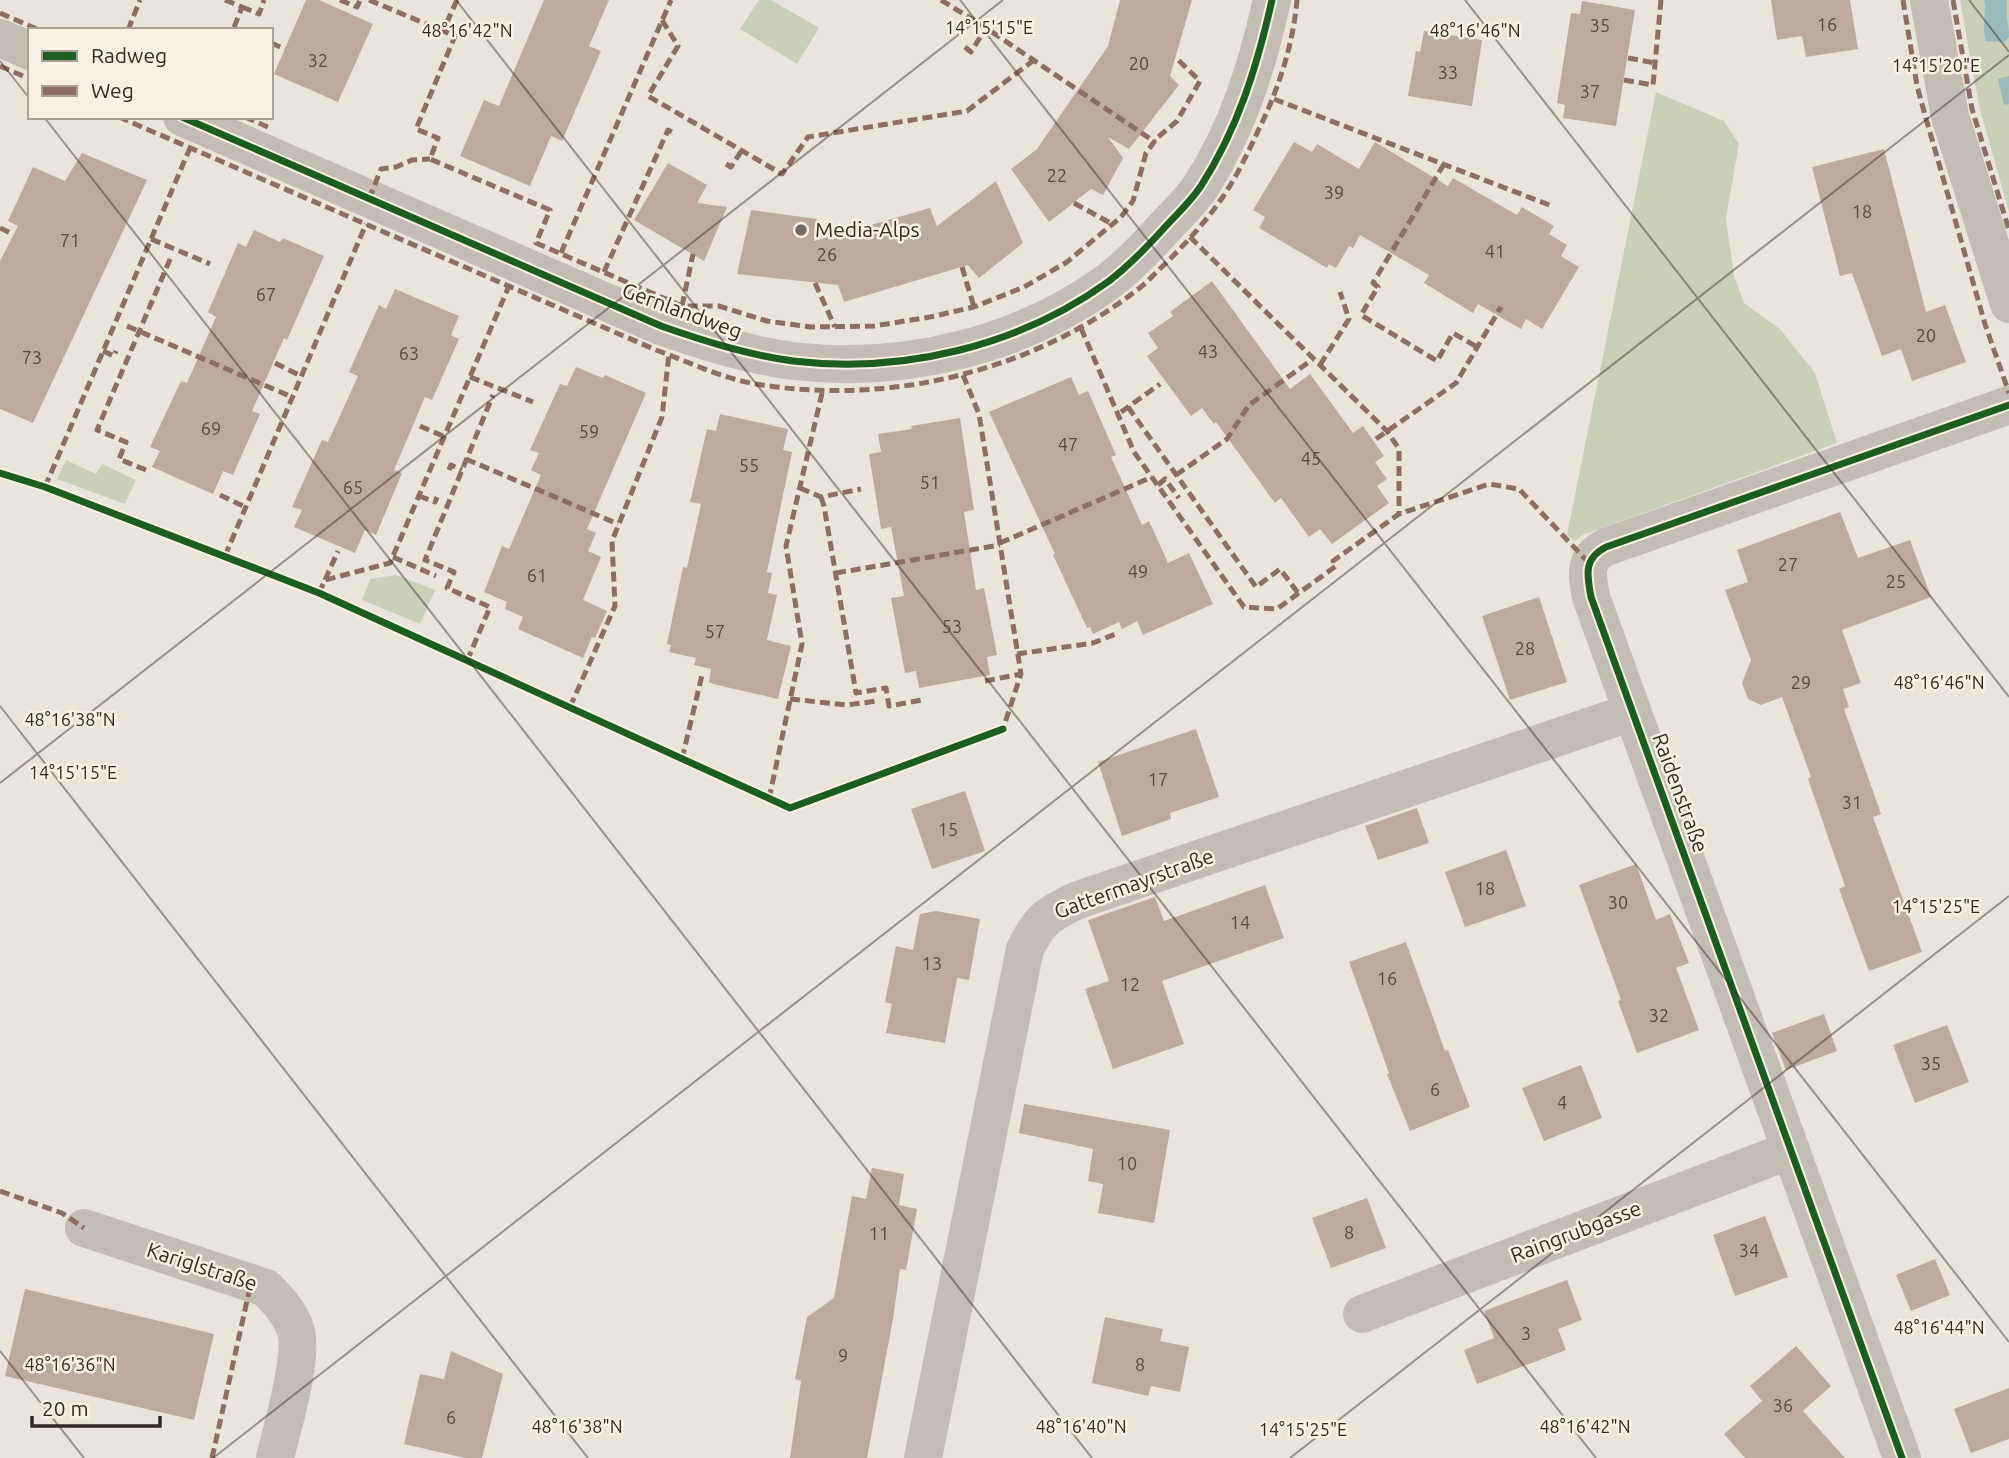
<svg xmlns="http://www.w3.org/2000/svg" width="2009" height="1458" viewBox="0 0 2009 1458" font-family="Ubuntu,sans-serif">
  <rect width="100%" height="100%" fill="#eae5dc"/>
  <g fill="#c9d0b6">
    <path d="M759,0H771L819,28L797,64L740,29Z"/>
    <path d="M1960,0H2009V212L1979,106Z"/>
    <path d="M1656,92L1724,121L1739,144L1726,218L1734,276L1744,303L1780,329L1815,373L1837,443L1583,535L1574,541L1567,535Z"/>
    <path d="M66,460L96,474L102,464L136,480L125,504L57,479Z"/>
    <path d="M396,575L435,590L420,624L362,600L370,579Z"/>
  </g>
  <g fill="#99b9bb">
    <path d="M1984,0H2007C2005,13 2009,24 2009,37L2005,42L1986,41C1981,29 1987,14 1984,0Z"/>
    <path d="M2009,76V104L2004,105L1998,79Z"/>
  </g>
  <g fill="#bdaa9e">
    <path d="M306,0H319L373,24L338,102L274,74Z"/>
    <path d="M544,0H609L589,46L601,51L562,141L551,136L530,186L460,156L484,100L499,106Z"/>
    <path d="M1120,0H1192L1170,76L1179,85L1129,149L1108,137L1123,158L1103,195L1091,189L1049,222L1011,169L1037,149L1108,46Z"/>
    <path d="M1771,0H1850L1858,49L1806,57L1802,36L1777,40Z"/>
    <path d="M1582,1L1635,10L1616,126L1563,118L1565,105L1557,103L1571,13L1580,14Z"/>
    <path d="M1424,31L1482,40L1472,106L1408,96L1416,51L1420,52Z"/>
    <path d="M1294,142L1312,152L1317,144L1359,169L1375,142L1448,186L1453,178L1517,215L1522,207L1554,226L1549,234L1567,245L1561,256L1579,267L1542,329L1526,319L1521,329L1478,304L1473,313L1424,283L1429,275L1360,235L1353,248L1349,246L1336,268L1329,264L1327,268L1259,228L1265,217L1253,210Z"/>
    <path d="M1884,149L1926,312L1945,305L1966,362L1912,381L1901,349L1882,356L1852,273L1840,276L1812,167Z"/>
    <path d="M82,153L147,180L33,423L0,409V261L18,226L8,221L33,167L65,181Z"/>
    <path d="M668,163L707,185L697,203L727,207L704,261L634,220Z"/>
    <path d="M996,181L1023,243L979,278L968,265L844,302L838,285L737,274L751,210L817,219L814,241L930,208L937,226Z"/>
    <path d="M254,230L280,242L283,238L324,256L287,340L284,338L252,411L260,414L233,475L223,471L213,494L152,467L160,451L150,447L181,381L187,383L216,317L208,312L238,243L246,247Z"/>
    <path d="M1212,281L1290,389L1310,374L1353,433L1363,426L1384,456L1375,462L1387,479L1377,486L1389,503L1332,544L1320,529L1309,537L1281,498L1275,503L1216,422L1214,424L1202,408L1191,416L1147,356L1158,348L1148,333L1173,316L1170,312Z"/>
    <path d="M395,289L459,316L451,335L459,339L432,400L425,397L394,470L402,473L376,535L365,530L355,553L294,527L302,510L292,507L322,440L328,442L358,376L349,372L379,305L386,309Z"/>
    <path d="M576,367L603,378L605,375L646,393L587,529L596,533L588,551L601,557L583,600L607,611L595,638L592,637L583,658L518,629L523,617L505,609L507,602L484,592L502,546L509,549L541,475L531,470L539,453L530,450L560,384L567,386Z"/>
    <path d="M1071,377L1079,395L1088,391L1116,455L1111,457L1142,525L1149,521L1168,563L1189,553L1213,604L1143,635L1137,621L1122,629L1119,622L1093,634L1090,627L1087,628L1053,555L1055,554L989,412Z"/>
    <path d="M720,414L788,429L783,450L792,452L767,572L772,573L768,593L777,595L767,640L791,646L778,699L713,684L709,682L711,669L694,665L696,658L669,652L671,645L667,644L683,567L687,568L701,504L690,502L707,429L716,431Z"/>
    <path d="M960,418L974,510L964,512L976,590L984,588L997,655L987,657L990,675L919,688L916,671L905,673L891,598L904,596L891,527L881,529L869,454L881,452L878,434L912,429L911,426Z"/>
    <path d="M1840,512L1858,558L1910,540L1931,597L1842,630L1861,683L1843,689L1849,707L1844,709L1881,814L1873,817L1922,952L1869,971L1839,889L1845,886L1808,779L1811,777L1782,697L1761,705L1748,699L1742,683L1751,660L1725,590L1748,582L1737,550Z"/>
    <path d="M1539,597L1567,682L1510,700L1482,616Z"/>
    <path d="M1196,729L1219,797L1170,813L1171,819L1122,836L1098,762Z"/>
    <path d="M965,791L985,851L932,869L911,809Z"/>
    <path d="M1417,808L1429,843L1378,860L1365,826Z"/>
    <path d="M1506,850L1526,906L1465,927L1445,872Z"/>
    <path d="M1636,864L1656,920L1670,914L1689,963L1676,968L1699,1030L1637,1053L1618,1001L1621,1000L1579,885Z"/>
    <path d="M1265,885L1284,938L1162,981L1184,1044L1113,1069L1085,989L1109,981L1088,920L1155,897L1164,921Z"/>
    <path d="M936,911L980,919L969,980L957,978L945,1043L886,1033L892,1004L885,1002L896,946L913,950L920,914Z"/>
    <path d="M1406,942L1445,1051L1448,1050L1470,1107L1410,1131L1387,1074L1389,1073L1349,962Z"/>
    <path d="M1824,1014L1837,1051L1786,1070L1772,1033Z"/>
    <path d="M1947,1025L1969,1082L1915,1103L1893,1045Z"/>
    <path d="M1581,1065L1602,1118L1544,1141L1522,1088Z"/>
    <path d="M1024,1104L1170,1130L1154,1223L1098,1213L1103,1184L1088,1181L1093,1149L1019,1133Z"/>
    <path d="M872,1168L904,1174L899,1205L917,1209L906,1270L900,1269L893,1319L867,1458H790L801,1381L795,1379L807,1317L834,1298L852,1196L866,1199Z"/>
    <path d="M1367,1198L1386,1248L1331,1268L1312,1218Z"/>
    <path d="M1765,1216L1788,1277L1735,1296L1713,1235Z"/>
    <path d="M1935,1259L1950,1295L1911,1311L1896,1275Z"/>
    <path d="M1567,1280L1582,1320L1558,1329L1566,1350L1477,1384L1464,1350L1494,1338L1484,1311Z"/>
    <path d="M25,1289L214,1334L194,1420L5,1376Z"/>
    <path d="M1105,1317L1163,1329L1160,1341L1189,1347L1180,1392L1151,1386L1148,1396L1092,1383Z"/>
    <path d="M1796,1346L1831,1386L1803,1411L1845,1458H1745L1724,1434L1762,1401L1750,1386Z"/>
    <path d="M451,1351L503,1374L482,1458H465L404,1444L420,1374L444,1379Z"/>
    <path d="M2009,1388V1439L1971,1453L1954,1409Z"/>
  </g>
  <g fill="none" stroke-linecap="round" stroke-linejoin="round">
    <g stroke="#c3bdb6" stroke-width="38">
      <path d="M1929,0L1950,116L2009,304"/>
      <path d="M0,38L30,51"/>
      <path d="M182,117L661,326C704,341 748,355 793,361C903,374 1020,346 1109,281C1130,265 1148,246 1166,226C1178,213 1191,201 1201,186C1238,128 1257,67 1272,0"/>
      <path d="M84,1228L266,1288C278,1300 288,1311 295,1328C305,1354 282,1428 275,1458"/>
      <path d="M1362,1314L1791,1150"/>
      <path d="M923,1458L1025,949C1040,919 1048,914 1078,900L1632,712"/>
      <path d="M1902,1458L1591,597C1587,575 1583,559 1606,547L2009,405"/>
    </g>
    <g stroke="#8d6e63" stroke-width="5" stroke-dasharray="10 5" stroke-linecap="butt">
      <path d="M225,0L242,7L233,30"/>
      <path d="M340,0L357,7L360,0"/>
      <path d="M369,0L443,31"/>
      <path d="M457,0L443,31L455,36L416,129L438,138L430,159L550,210L536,243L682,306H719L767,321L811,327L874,326L930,317L974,307L1024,287L1067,262L1121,217L1133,201L1146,153L1157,138L1177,121L1200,81L1175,57"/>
      <path d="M941,0L980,24L1155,142"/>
      <path d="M1903,0L1917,86L1927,122L1985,324L2009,393"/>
      <path d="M1953,0L1972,109L2009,230"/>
      <path d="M242,7L259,14L264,0"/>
      <path d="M0,13L39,30"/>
      <path d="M662,20L678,46L648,96L782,174L808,137L967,111L1034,60"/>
      <path d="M128,30L140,0"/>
      <path d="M271,43L285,49"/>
      <path d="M965,47L971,52L986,28"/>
      <path d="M1628,58L1655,63"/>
      <path d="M0,66L30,79"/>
      <path d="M1624,80L1653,85L1661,0"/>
      <path d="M1274,99L1552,206"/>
      <path d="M119,117L656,350C689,362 721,378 756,384C888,406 1031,372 1137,290C1147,283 1155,273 1164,265C1184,245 1204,224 1220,201C1235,180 1247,155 1258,131C1278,90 1293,46 1297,0"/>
      <path d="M245,117L268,127"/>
      <path d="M726,164L731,167L742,150"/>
      <path d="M1444,164L1373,283L1378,287L1361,315L1437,361L1453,333L1477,347"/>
      <path d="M369,199L381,169L396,167L412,160L430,159"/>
      <path d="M1074,203L1114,225"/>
      <path d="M0,228L13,234"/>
      <path d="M1190,237L1387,431L1399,449V514"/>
      <path d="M151,239L210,264"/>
      <path d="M561,253L671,0"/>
      <path d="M962,267L974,307"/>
      <path d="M604,272L668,130L674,133"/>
      <path d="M815,283L835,327"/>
      <path d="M682,306L693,254"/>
      <path d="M127,326L292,397"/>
      <path d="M1081,328L1134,452L1244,607L1277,609L1336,566L1333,561L1399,514L1489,484L1519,489L1589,563"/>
      <path d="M103,351L114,356L116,351"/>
      <path d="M275,363L301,376"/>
      <path d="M1320,365L1349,319L1340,292"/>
      <path d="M963,375L979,414L1021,674L1003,729L1000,731"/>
      <path d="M470,377L533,402"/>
      <path d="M1128,407L1256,587L1280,569L1298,593"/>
      <path d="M1121,412L1160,384"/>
      <path d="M420,426L445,437"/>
      <path d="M1376,439L1456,383L1501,307"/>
      <path d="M466,459L618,524"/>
      <path d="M146,470L119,459L126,442L97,430L171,257"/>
      <path d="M449,470L451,465L462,470"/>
      <path d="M1176,475L1227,439L1249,405L1313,359"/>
      <path d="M1158,485L1165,479L1179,498"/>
      <path d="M45,487L190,148"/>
      <path d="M800,488L821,497L861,489"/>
      <path d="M220,495L245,507"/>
      <path d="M419,496L435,502L437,497"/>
      <path d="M821,497L824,506L856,693L886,688L889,706L922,700"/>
      <path d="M1000,543L1152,477"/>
      <path d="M225,556L366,224"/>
      <path d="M393,557L436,576"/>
      <path d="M836,573L1000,545"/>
      <path d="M325,580L338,551"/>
      <path d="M319,593L325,580L390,563L509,286"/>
      <path d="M1017,654L1093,643L1118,633"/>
      <path d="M467,661L490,607L447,588L454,572L425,560L493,395"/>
      <path d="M985,681L1021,674"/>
      <path d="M790,699L847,705L877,701"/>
      <path d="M570,707L615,606L612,541L662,417L669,354"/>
      <path d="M682,759L702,675"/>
      <path d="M769,799L802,644L786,546L823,389"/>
      <path d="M0,1191L62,1213L84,1228"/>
      <path d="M212,1458L251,1283"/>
    </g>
    <defs>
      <g id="cycleway">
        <path d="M182,117L661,326C704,341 748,355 793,361C903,374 1020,346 1109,281C1130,265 1148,246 1166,226C1178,213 1191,201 1201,186C1238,128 1257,67 1272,0"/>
        <path d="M0,473L45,487L319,593L790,808L1003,729"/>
        <path d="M1902,1458L1591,597C1587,575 1583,559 1606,547L2009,405"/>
      </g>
    </defs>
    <use href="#cycleway" stroke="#f8f0e2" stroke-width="11"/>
    <use href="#cycleway" stroke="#1b5e20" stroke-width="7"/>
  </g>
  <path fill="none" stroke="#332a25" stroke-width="2" stroke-opacity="0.45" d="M456,0L1596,1458M960,0L2009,1342M1465,0L2009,697M1969,0L2009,52M0,61L30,99M44,117L1092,1458M0,706L588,1458M0,783L1003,0M0,1351L84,1458M213,1458L2009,55M1290,1458L2009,896"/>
  <circle fill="#736b65" stroke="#f8f0e2" stroke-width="2.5" cx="801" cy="230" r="7"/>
  <g text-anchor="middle" stroke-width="5" stroke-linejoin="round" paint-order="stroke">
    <g font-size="18" fill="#564a43">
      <text x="1827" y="31">16</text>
      <text x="1600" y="32">35</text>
      <text x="318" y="67">32</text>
      <text x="1139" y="70">20</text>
      <text x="1448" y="79">33</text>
      <text x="1590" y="98">37</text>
      <text x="1057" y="182">22</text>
      <text x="1334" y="199">39</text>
      <text x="1862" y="218">18</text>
      <text x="70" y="247">71</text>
      <text x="1495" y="258">41</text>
      <text x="827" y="261">26</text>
      <text x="266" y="301">67</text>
      <text x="1926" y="342">20</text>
      <text x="1208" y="358">43</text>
      <text x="409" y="360">63</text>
      <text x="32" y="364">73</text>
      <text x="211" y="435">69</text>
      <text x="589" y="438">59</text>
      <text x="1068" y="451">47</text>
      <text x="1311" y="465">45</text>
      <text x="749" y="472">55</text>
      <text x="930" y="489">51</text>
      <text x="353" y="494">65</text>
      <text x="1788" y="571">27</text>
      <text x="1138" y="578">49</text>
      <text x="537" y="582">61</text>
      <text x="1896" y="588">25</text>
      <text x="952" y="633">53</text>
      <text x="715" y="638">57</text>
      <text x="1525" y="655">28</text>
      <text x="1801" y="689">29</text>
      <text x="1158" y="786">17</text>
      <text x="1852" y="809">31</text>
      <text x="948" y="836">15</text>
      <text x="1485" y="895">18</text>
      <text x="1618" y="909">30</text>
      <text x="1240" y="929">14</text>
      <text x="932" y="970">13</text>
      <text x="1387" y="985">16</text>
      <text x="1130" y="991">12</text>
      <text x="1659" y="1022">32</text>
      <text x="1931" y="1070">35</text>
      <text x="1435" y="1096">6</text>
      <text x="1562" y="1109">4</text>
      <text x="1127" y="1170">10</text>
      <text x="1349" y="1239">8</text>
      <text x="879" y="1240">11</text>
      <text x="1749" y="1257">34</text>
      <text x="1526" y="1340">3</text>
      <text x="843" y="1362">9</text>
      <text x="1140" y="1371">8</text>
      <text x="1783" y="1412">36</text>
      <text x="451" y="1424">6</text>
    </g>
    <g font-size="21" fill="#332a25" stroke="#f8f0e2" text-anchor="start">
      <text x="815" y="237">Media-Alps</text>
    </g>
    <g font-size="21" fill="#332a25" stroke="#f8f0e2">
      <text transform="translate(682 311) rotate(20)" y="7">Gernlandweg</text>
      <text transform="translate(1680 793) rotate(70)" y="7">Raidenstraße</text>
      <text transform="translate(1134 884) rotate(-20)" y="7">Gattermayrstraße</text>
      <text transform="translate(1576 1232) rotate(-21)" y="7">Raingrubgasse</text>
      <text transform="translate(202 1267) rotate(18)" y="7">Kariglstraße</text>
    </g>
  </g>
  <g font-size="18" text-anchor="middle" fill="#332a25" stroke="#f8f0e2" stroke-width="5" stroke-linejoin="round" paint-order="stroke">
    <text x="989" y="34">14°15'15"E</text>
    <text x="1475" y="37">48°16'46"N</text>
    <text x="467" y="37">48°16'42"N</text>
    <text x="1936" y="72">14°15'20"E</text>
    <text x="1939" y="689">48°16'46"N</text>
    <text x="70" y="726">48°16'38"N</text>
    <text x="73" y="779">14°15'15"E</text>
    <text x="1936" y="913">14°15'25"E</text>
    <text x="1939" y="1334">48°16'44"N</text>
    <text x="70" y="1371">48°16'36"N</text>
    <text x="577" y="1433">48°16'38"N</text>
    <text x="1081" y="1433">48°16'40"N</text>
    <text x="1585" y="1433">48°16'42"N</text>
    <text x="1303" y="1436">14°15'25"E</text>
  </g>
  <rect x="28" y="28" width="245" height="91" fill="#f8f0e2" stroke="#a9a196" stroke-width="2"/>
  <rect x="42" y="51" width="35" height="10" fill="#1b5e20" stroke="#a9a196" stroke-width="2"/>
  <text x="91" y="63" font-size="21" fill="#332a25">Radweg</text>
  <rect x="42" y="86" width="35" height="10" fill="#8d6e63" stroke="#a9a196" stroke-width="2"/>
  <text x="91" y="98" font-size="21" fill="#332a25">Weg</text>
  <path d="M32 1416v10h128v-10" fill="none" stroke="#332a25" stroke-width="3.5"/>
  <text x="42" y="1416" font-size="21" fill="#332a25" stroke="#f8f0e2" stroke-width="5" paint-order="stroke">20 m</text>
</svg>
